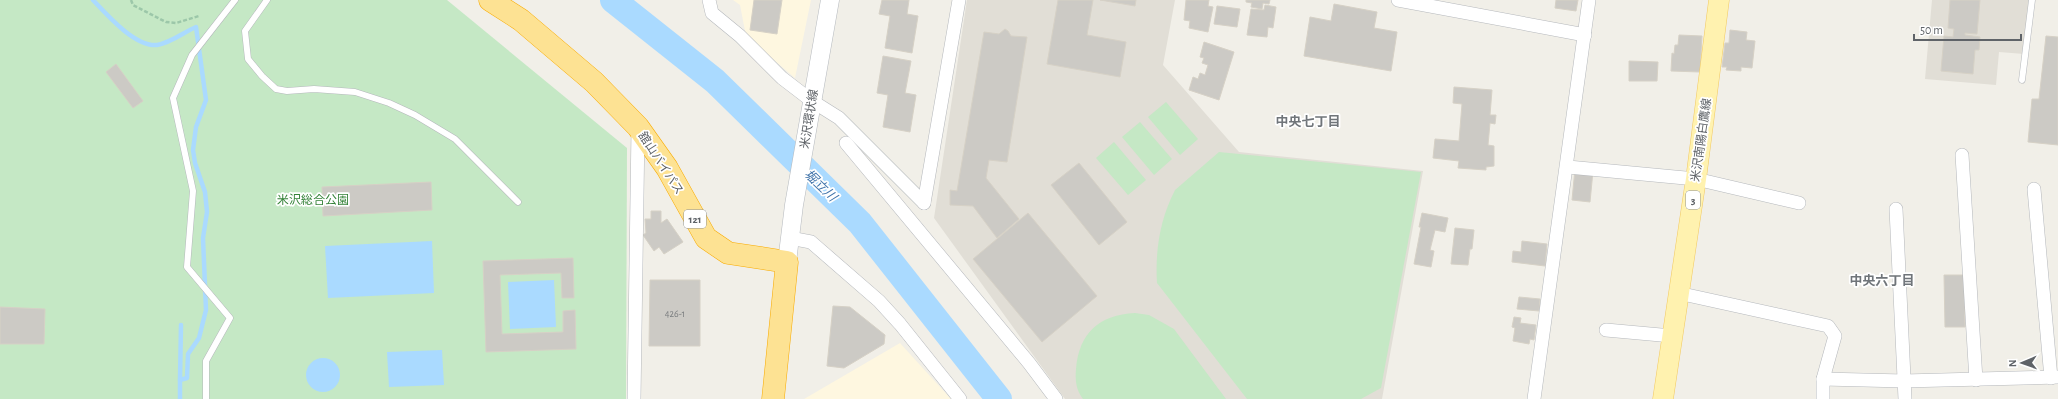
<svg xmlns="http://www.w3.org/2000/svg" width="2058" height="399" viewBox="0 0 2058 399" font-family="'Alegreya Sans','Noto Sans JP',sans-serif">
  <rect width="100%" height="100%" fill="#f1efe8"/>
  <g fill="#fef7e0">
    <path d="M733,0H811L795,78L746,36L740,5Z"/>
    <path d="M900,343L951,399H804Z"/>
  </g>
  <g fill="#e1ded6">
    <path d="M967,0H1175L1163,65L1239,152L1423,171L1382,399H1065L934,218Z"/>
    <path d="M1932,0H2029L2024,54L1999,52L1996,85L1925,79Z"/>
  </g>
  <g fill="#c5e8c5">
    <path d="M0,0H447L627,148L626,399H0Z"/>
    <path d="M1166,102L1198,139L1180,155L1148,117Z"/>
    <path d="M1140,122L1172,159L1154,175L1122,137Z"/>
    <path d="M1114,142L1146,180L1128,195L1096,158Z"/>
    <path d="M1219,152L1421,172L1381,388L1361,399H1247L1157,283C1155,250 1160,219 1175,190Z"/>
    <path d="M1135,313L1149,315L1174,329L1226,399H1083C1076,390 1075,380 1076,369C1079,333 1099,315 1135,313Z"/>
  </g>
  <g fill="#aadaff">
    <path d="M432,241L434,293L328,298L325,246Z"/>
    <path d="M554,280L556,327L510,329L508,282Z"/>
    <path d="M442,350L444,385L389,387L387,352Z"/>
    <circle cx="323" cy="375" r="17"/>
  </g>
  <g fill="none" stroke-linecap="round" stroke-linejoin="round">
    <g stroke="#aadaff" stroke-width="4.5">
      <path d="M93,0C107,15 135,47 157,45C171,43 184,32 196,27L206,100L196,127L193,150L195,163L205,192L207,212L203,238L206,310L199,338L188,354L187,378L180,380V399"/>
      <path d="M180,380L181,325"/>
    </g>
    <path stroke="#aadaff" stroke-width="26" d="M613,0L715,81L860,223L999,399"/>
  </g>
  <g fill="#cccac5" stroke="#d6d1c6">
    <path d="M754,0H782L777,34L750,30Z"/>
    <path d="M882,0H909L907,14L918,16L912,53L885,48L890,16L879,14Z"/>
    <path d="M1058,0H1093L1087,35L1126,42L1120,77L1047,64Z"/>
    <path d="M1100,0H1136L1135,6Z"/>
    <path d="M1186,0H1209L1208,6L1213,7L1208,32L1189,28L1190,21L1184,20Z"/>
    <path d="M1246,0H1270L1269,4L1263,3L1262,9L1251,7L1252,3L1246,2Z"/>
    <path d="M1556,0H1578L1576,11L1555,8Z"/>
    <path d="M1950,0H1980L1977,34L1965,33V35L1980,37L1979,50H1975L1973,74L1941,71L1944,36L1953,37L1954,29L1948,28Z"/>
    <path d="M1334,4L1377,12L1374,28L1397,32L1391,71L1304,56L1310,17L1331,21Z"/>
    <path d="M1265,5L1276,7L1273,28L1268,27L1267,37L1247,35L1251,9L1264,10Z"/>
    <path d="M1217,6L1240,9L1237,27L1214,24Z"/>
    <path d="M1005,29L1008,31L1011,36L1027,37L1007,162L989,160L986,178L1019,219L997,238L973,206L950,205V190L957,191L984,32L999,34Z"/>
    <path d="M1730,30L1747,32L1746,40L1755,41L1752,68L1741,67V71L1726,70L1727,67H1722L1725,43H1729Z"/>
    <path d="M1679,35L1702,36L1700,72L1671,71L1672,53L1674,54L1675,45H1678Z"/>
    <path d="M2046,36L2058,37V145L2028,142L2032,99H2039Z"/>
    <path d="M1204,42L1234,52L1219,100L1189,90L1193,77L1198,79L1200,73L1205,75L1208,65L1202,63L1204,58L1200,57Z"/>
    <path d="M883,56L911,61L905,93L916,95L910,132L883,127L888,95L877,93Z"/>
    <path d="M1629,61L1658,62L1657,81H1629Z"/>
    <path d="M116,64L143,101L133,108L106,72Z"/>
    <path d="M1454,87L1492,90L1490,115H1496L1495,124L1490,123L1488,145L1494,146V166L1486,167V170L1458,168L1459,161L1433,158L1435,139L1459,141L1462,104L1453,103Z"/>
    <path d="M1079,163L1127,222L1099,245L1051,185Z"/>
    <path d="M1575,169L1593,171L1590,202L1572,200Z"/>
    <path d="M431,182L432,210L323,216L322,187Z"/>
    <path d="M651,211H661V223L667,219L683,242L664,254L659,247L654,251L643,235L646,233L645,219H651Z"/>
    <path d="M1028,213L1097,296L1042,342L973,259Z"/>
    <path d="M1422,213L1448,218L1445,232L1435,230L1430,250L1434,251L1431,267L1414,264L1421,227H1419Z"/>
    <path d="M1455,228L1474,230L1472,249H1470L1468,265L1451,264Z"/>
    <path d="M1522,241L1547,244L1545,266L1512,262L1513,251L1521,252Z"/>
    <path d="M573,258L574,298H562L561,273L500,275L502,334L563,332V311L575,310L576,349L486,352L483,261Z"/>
    <path d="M1944,275H1964L1965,327H1945Z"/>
    <path d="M650,280H700V346H649Z"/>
    <path d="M1519,297L1540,299L1539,311L1517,309Z"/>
    <path d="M833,306L850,307L885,335L884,344L844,368L827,366Z"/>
    <path d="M0,307L45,309L44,344H0Z"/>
    <path d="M1514,317L1521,318L1520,323L1536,325L1534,340L1530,339L1529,344L1513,341L1515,328L1512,327Z"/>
  </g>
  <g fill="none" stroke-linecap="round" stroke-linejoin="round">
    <defs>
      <g id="lane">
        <path d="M267,0L245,31L248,59L262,76L276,89L287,91L314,89L355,92L389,103L415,115L455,139L518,202"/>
        <path d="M2022,80L2032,0"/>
        <path d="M206,399V361L230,318L187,267L193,191L173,98L192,55L235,0"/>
      </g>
      <g id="street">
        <path d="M709,0L712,13L740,36L782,78L812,101L839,118L924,203"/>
        <path d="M1398,0L1585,35"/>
        <path d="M846,143L1029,363L1056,399"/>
        <path d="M1962,155L1976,380"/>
        <path d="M1568,167L1696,179L1799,203"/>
        <path d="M2034,189L2051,378"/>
        <path d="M924,203L959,0"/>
        <path d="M1896,209L1905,399"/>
        <path d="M790,238L811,242L879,301L900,324L960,399"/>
        <path d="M1678,293L1828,326L1835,336L1823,379V399"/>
        <path d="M1606,330L1672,336"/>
        <path d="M1823,379L1904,381L2058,377"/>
        <path d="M634,399L638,129"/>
        <path d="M1534,399L1589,0"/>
      </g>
      <path id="secondary" d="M787,262L794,205L830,0"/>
      <path id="primary" d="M1663,399L1696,179L1719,0"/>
      <path id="highway" d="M490,0L521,20L594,82L638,127L667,168L706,238L728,253L787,262L773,399"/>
    </defs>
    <use href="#lane" stroke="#b5b8bc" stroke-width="7"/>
    <use href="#street" stroke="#b5b8bc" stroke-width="14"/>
    <use href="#secondary" stroke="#b6babf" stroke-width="19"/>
    <use href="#primary" stroke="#f2c960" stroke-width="21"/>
    <use href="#highway" stroke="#f9ab00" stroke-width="23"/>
    <path stroke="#9cc7a9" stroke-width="2.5" stroke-dasharray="4 2" stroke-linecap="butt" d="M131,0L133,5L166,22L176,23L199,16"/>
    <use href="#lane" stroke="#fff" stroke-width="6"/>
    <use href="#street" stroke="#fff" stroke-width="13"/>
    <use href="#secondary" stroke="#fff" stroke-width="18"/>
    <use href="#primary" stroke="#fff2af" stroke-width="20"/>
    <use href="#highway" stroke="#fde293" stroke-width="22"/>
  </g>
  <g text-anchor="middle" stroke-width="3.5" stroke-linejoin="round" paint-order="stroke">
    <g font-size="10" fill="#7a7d7f">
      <text x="675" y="317">426-1</text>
    </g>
    <g fill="#fff" stroke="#8f9295" stroke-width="1">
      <rect x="1686" y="191" width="14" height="18" rx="3"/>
      <rect x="684" y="210" width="22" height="18" rx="3"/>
    </g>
    <g font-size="11" font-weight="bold" fill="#5f6368">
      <text x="1693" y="204">3</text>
      <text x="695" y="223">121</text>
    </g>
    <g font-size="12" fill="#5f6368" stroke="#fff">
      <text transform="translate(809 119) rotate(-81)" y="4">米沢環状線</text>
      <text transform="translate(1701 140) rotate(-82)" y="4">米沢南陽白鷹線</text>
      <text transform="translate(661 163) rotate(57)" y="4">舘山バイパス</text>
    </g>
    <g font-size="12" fill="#348238" stroke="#fff">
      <text x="313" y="204">米沢総合公園</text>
    </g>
    <g font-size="13" font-weight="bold" fill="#70757a" stroke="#fff">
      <text x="1308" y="126">中央七丁目</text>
      <text x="1882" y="285">中央六丁目</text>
    </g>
    <g font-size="13" font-style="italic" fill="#4174aa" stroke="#fff">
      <text transform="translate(821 185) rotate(44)" y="5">堀立川</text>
    </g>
  </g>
  <g transform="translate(2022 363) rotate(268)" stroke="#ffffff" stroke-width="3" paint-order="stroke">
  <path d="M0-3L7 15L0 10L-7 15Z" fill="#5f6368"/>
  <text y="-6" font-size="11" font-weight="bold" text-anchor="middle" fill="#5f6368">N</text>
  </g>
  <path d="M1914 34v6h107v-6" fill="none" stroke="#5f6368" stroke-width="2"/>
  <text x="1920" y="34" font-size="12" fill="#5f6368" stroke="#ffffff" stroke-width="3" paint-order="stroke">50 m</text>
</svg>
